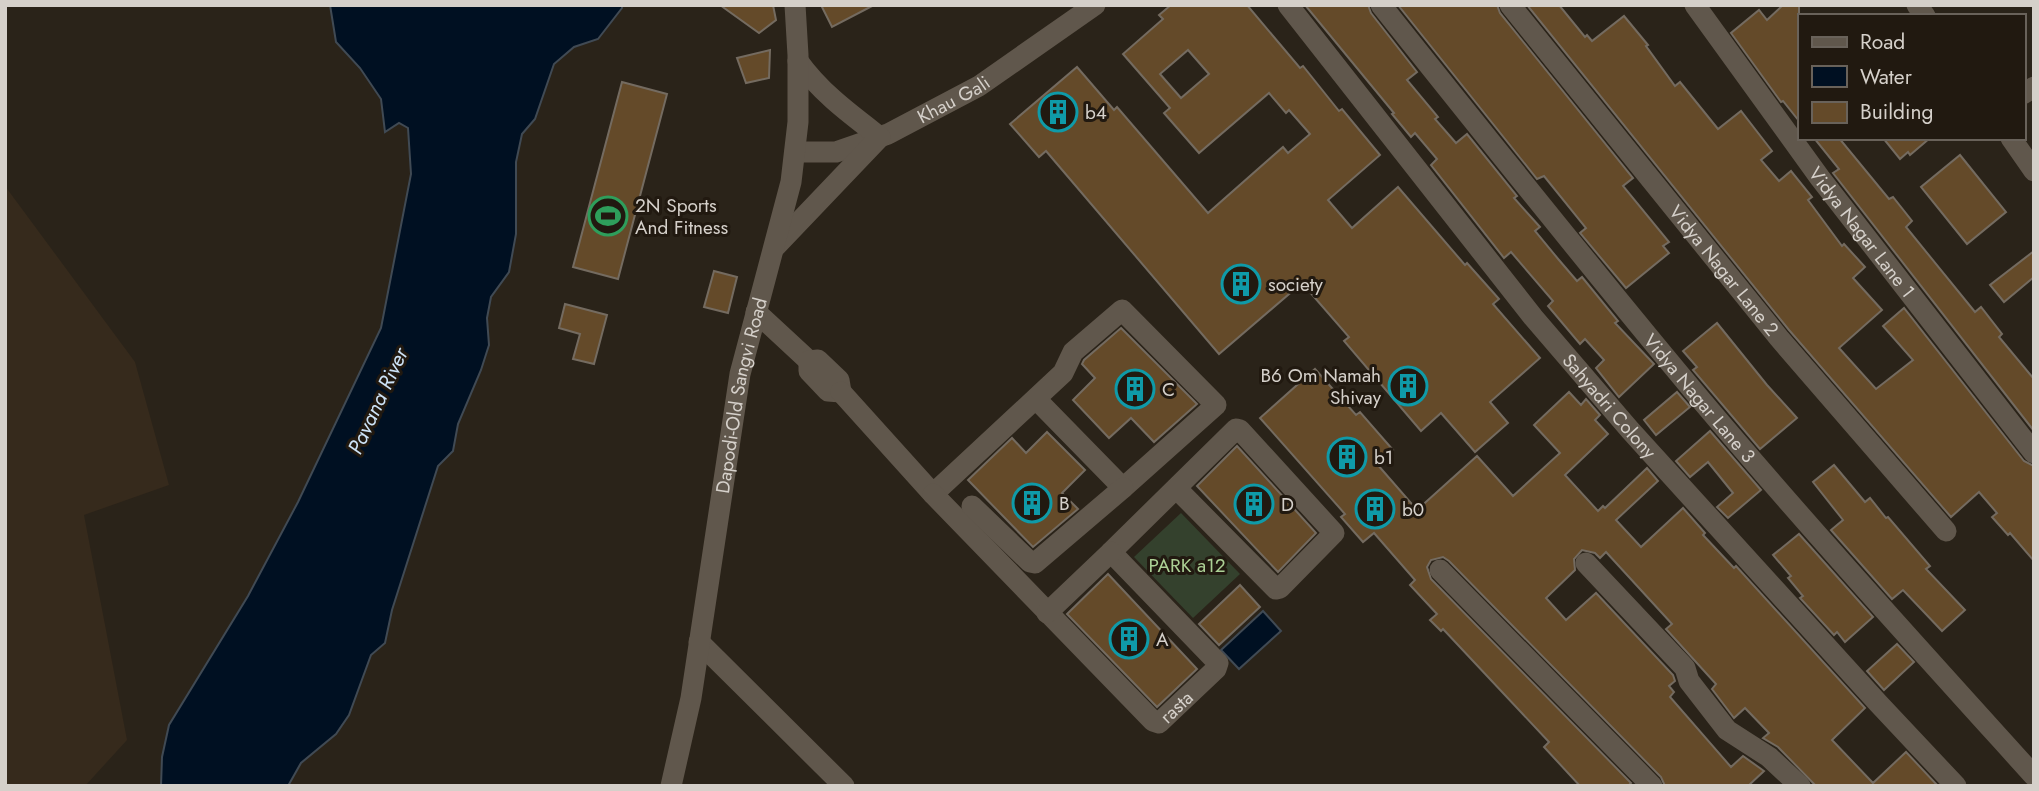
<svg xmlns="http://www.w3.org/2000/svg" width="2039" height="791" viewBox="0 0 2039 791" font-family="Jost,sans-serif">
  <rect width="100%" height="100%" fill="#2a2319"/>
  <path fill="#362a1c" d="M5,186L135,362L169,485L84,515L127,740L85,786H5Z"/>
  <path fill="#34412d" d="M1181,513L1240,574L1193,618L1134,557Z"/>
  <g fill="#001022" stroke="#404a54" stroke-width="2">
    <path d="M330,5H622V8L598,39L574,47L554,64L535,119L522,134L516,162V234L509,272L491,297L487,318L489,345L481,370L458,424L453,451L438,466L392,610L385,643L371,655L349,715L336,734L301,763L288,786H161L162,757L169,725L248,596L298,502L381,328L411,174L408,128L399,123L385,132L381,99L360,68L336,42Z"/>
    <path d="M1263,611L1281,631L1239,669L1221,650Z"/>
  </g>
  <g fill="#644a29" stroke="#746b60" stroke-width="2" fill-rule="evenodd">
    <path d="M720,5H773L776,20L759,33Z"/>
    <path d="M821,5H874L832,27Z"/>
    <path d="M1171,5H1247L1300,68L1303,66L1339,111L1342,109L1380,155L1328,200L1352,228L1398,187L1465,265L1467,263L1499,299L1493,304L1540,358L1490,402L1508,423L1475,452L1441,413L1421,431L1344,341L1349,337L1302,283L1219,354L1046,151L1039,157L1010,124L1077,67L1114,110L1117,107L1208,213L1283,147L1288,153L1310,134L1289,110L1286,113L1269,93L1199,153L1164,113L1170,108L1123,54L1163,19L1159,15ZM1188,50L1209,74L1181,98L1160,74Z"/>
    <path d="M1305,5H1368L1371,13L1417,72L1407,80L1438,117L1435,119L1456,143L1467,134L1517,196L1514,198L1540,227L1535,231L1559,260L1577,281L1582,277L1618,321L1615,323L1654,364L1619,397L1596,368L1604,360L1585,339L1580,344L1548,306L1553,301L1511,252L1504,258L1431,165L1437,159L1415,133L1411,137L1392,114L1394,113Z"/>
    <path d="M1398,5H1497L1500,13L1633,178L1623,186L1669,242L1663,246L1669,253L1626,288L1580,233L1586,228L1544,176L1537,179Z"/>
    <path d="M1527,5H1559L1585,37L1587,35L1592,41L1624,16L1648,45L1646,46L1675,86L1680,82L1718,129L1741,111L1772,151L1761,160L1779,181L1791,171L1812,197L1808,200L1842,246L1844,244L1865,267L1853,278L1882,310L1839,348L1876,389L1913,360L1883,326L1904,308L2024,461L2034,466V561L2010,533L2008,535L1992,517L1997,513L1979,492L1951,517L1789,330Z"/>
    <path d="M1783,5H1799V121L1783,101L1781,102L1731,33L1759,10L1767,20Z"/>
    <path d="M770,50L769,78L746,83L737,58Z"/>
    <path d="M622,82L667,94L618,279L573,267Z"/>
    <path d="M1814,138H1839L1889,199L1893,197L1912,221L1906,227L1975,312L1981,307L2002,334L1999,337L2034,379V431L1833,173L1839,169Z"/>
    <path d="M1883,138H1930L1910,155L1908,152L1900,159Z"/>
    <path d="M1960,155L2006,212L1967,244L1921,187Z"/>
    <path d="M2034,251V277L2004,302L1990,285Z"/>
    <path d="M714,271L737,277L728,313L704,307Z"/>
    <path d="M565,304L607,315L594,364L573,359L580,334L559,328Z"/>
    <path d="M1717,323L1767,385L1797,418L1760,449L1693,370L1697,367L1683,351Z"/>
    <path d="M1121,328L1197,404L1154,442L1131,418L1109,438L1073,400L1095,378L1082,364L1084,360Z"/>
    <path d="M1315,369L1356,415L1360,412L1393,450L1377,464L1417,510L1477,456L1513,496L1560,453L1534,425L1569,392L1581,405L1586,399L1600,415L1595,420L1608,434L1565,475L1598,511L1603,506L1605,508L1647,468L1658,481L1616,520L1641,547L1683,508L1705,533L1703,535L1734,568L1736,566L1865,708L1832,740L1873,783L1906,752L1938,786H1816L1778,747L1763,738L1769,733L1745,708L1734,718L1712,689L1716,684L1666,629L1672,624L1606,552L1600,558L1595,553L1582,550L1574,559L1575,570L1546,598L1566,620L1596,593L1673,675L1675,681L1669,686L1674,692L1670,697L1731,767L1743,756L1764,771L1748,786H1665L1661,777L1449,561L1443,557L1431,560L1427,567L1431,579L1631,783L1628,786H1580L1544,747L1549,742L1443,629L1441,631L1430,620L1437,614L1410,585L1415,580L1374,533L1363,542L1341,517L1345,514L1260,418Z"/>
    <path d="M1677,392L1690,407L1656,435L1644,420Z"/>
    <path d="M1710,431L1761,490L1728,518L1717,507L1733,493L1708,462L1690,477L1676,461Z"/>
    <path d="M1047,432L1085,470L1062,493L1078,509L1033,547L968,480L1012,438L1026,453Z"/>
    <path d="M1237,446L1316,533L1278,572L1197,486Z"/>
    <path d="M1834,465L1865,502L1870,498L1886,518L1888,517L1930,566L1926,569L1965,610L1942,631L1903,590L1892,599L1831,530L1843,520L1813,482Z"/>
    <path d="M1799,534L1873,617L1845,642L1837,632L1834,635L1800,598L1803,596L1788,578L1791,576L1773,555Z"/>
    <path d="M1108,574L1197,669L1157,707L1067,614Z"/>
    <path d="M1240,585L1260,607L1219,645L1199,624Z"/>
    <path d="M1897,644L1914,662L1884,690L1867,671Z"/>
  </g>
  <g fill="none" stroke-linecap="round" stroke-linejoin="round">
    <g stroke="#60574c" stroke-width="21">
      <path id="s1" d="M1288,5L1533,317L1630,430L1878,703L1956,786"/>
      <path id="s2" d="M1381,5C1487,138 1592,270 1701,400C1809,528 1922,652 2034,776"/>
      <path id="s3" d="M1510,5L1779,338L1946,531"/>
      <path id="s4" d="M1695,5L1820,178L2034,453"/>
      <path d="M1917,5L1925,16"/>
      <path d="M2023,94L2034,87"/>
      <path d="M2011,138L2034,171"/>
      <path id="s5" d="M795,152H836L888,134L979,86L1095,5"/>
      <path d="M776,246L880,137C850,114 820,92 798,61"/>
      <path d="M756,312L809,361"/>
      <path d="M818,360L839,380L841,392L828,391L809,371V361Z"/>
      <path d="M841,392L933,494L1063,373L1073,352L1122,310L1216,405L1123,488L1036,399"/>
      <path id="s6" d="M933,494L1153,721L1159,723L1216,669L1218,663L1111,552L1236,429L1240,430L1334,533L1280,588L1276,589L1176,488"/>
      <path d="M972,506L1030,562L1035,563L1123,488"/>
      <path d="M1586,563L1685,668L1689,681L1727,730L1769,757L1800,786"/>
      <path d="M1440,570L1652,786"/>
      <path d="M1047,613L1111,552"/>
      <path d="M699,642L844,786"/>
      <path id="s7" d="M671,786L691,698L740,374L791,182L798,122V55L795,5"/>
    </g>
  </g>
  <defs>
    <symbol id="building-ring" viewBox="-11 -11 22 22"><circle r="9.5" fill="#211910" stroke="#0f9aa8" stroke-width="1.5"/><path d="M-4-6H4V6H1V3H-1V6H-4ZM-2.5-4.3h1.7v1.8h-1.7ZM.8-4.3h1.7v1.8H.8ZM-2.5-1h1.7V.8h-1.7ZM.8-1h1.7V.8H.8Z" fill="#0f9aa8"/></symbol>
    <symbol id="stadium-ring" viewBox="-11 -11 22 22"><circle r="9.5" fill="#211910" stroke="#2e9e5b" stroke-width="1.5"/><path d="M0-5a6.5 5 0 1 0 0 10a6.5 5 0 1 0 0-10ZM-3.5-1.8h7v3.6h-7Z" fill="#2e9e5b"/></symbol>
  </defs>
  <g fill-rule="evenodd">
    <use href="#building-ring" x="1036" y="90" width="44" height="44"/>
    <use href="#stadium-ring" x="586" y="194" width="44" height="44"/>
    <use href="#building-ring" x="1219" y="262" width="44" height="44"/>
    <use href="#building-ring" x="1386" y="364" width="44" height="44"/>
    <use href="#building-ring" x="1113" y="367" width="44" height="44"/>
    <use href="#building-ring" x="1325" y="435" width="44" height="44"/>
    <use href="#building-ring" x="1010" y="481" width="44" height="44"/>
    <use href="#building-ring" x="1232" y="482" width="44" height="44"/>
    <use href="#building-ring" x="1353" y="487" width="44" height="44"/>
    <use href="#building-ring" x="1107" y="617" width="44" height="44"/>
  </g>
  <g text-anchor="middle" stroke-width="6" stroke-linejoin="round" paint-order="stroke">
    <g font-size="19" fill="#d5d0ca" stroke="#211910">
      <text dy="7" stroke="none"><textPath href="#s5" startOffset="170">Khau Gali</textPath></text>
      <text dy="7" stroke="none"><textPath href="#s4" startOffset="282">Vidya Nagar Lane 1</textPath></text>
      <text dy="7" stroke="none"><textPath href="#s3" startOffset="341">Vidya Nagar Lane 2</textPath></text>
      <text dy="7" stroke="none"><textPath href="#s7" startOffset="397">Dapodi-Old Sangvi Road</textPath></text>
      <text dy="7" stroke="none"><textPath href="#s2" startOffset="506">Vidya Nagar Lane 3</textPath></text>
      <text dy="7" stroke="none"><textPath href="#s1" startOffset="514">Sahyadri Colony</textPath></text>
      <text dy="7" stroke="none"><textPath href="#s6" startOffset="346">rasta</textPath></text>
    </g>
    <g font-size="19" fill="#d5d0ca" stroke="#211910" text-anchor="start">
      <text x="1085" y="119">b4</text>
      <text x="635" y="212">2N Sports<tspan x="635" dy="22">And Fitness</tspan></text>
      <text x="1268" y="291">society</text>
      <text x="1381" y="382" text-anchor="end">B6 Om Namah<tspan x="1381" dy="22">Shivay</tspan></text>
      <text x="1162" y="396">C</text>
      <text x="1374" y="464">b1</text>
      <text x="1059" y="510">B</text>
      <text x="1281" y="511">D</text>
      <text x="1402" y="516">b0</text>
      <text x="1156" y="646">A</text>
    </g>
    <g font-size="19" fill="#acd095" stroke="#211910">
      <text x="1187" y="572">PARK a12</text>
    </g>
    <g font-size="21" font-style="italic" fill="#cde3f7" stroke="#211910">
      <text transform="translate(378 401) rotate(-65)" y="7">Pavana River</text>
    </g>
  </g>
  <rect width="2039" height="791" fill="none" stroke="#d5d0ca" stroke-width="14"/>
  <rect x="1798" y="14" width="228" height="126" fill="#211910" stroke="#69625a" stroke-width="2"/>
  <rect x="1812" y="37" width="35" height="10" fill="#60574c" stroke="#69625a" stroke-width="2"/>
  <text x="1860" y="49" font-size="21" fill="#d5d0ca">Road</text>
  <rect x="1812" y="66" width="35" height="21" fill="#001022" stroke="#69625a" stroke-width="2"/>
  <text x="1860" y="84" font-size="21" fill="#d5d0ca">Water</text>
  <rect x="1812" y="102" width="35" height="21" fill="#644a29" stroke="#69625a" stroke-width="2"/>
  <text x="1860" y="119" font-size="21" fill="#d5d0ca">Building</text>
</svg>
